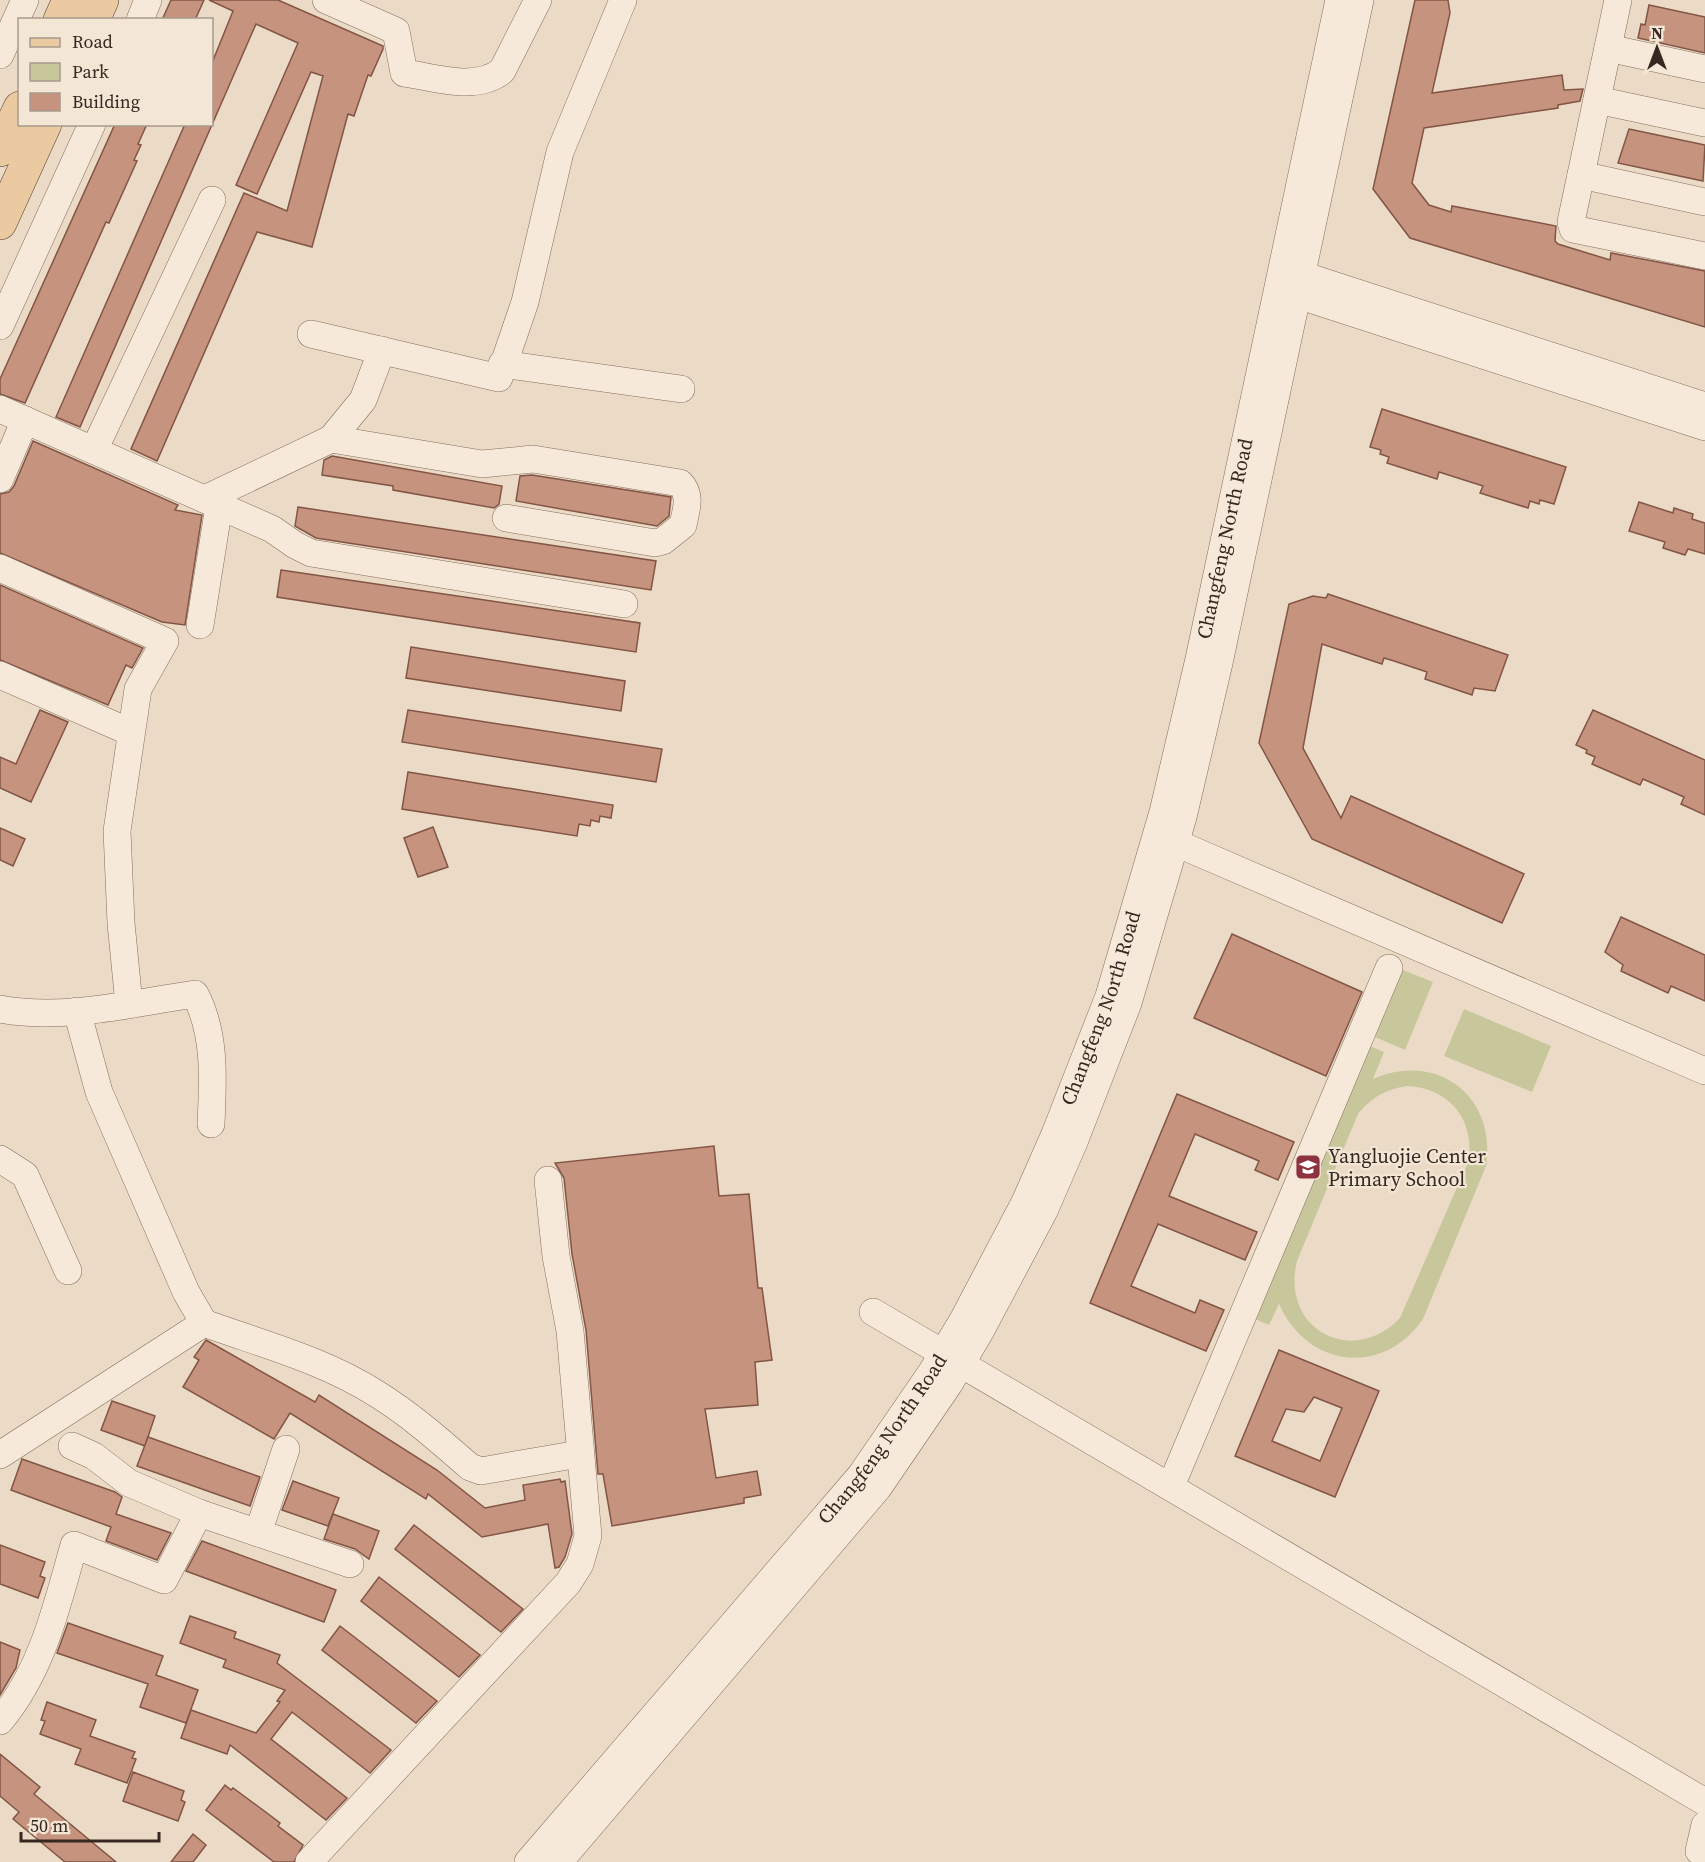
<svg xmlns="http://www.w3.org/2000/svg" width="1705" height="1862" viewBox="0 0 1705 1862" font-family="'Source Serif 4',serif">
  <rect width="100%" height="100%" fill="#ebdbc6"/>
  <g fill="#c8c79b" fill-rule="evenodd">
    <path d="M1403,970L1433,982L1405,1050L1375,1037Z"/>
    <path d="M1464,1009L1551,1046L1532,1092L1444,1056Z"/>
    <path d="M1370,1046L1384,1052L1373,1079C1437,1051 1497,1096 1486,1166L1423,1319C1382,1378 1307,1367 1279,1304L1269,1325L1255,1319ZM1408,1086C1450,1089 1474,1119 1469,1160L1400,1318C1352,1368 1280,1329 1297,1261L1358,1114C1372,1097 1386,1089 1408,1086Z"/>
  </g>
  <g fill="#c6937f" stroke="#825545" stroke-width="1.5" fill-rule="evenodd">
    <path d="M171,0H204L195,20H162Z"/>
    <path d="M209,0H278L383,46V49L371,76L368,75L354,116L348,114L312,247L257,232L157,461L131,449L244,193L287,211L323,76L311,72L257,194L236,185L298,43L256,24L80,427L56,417L185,124H212V63L233,11Z"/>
    <path d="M1415,0H1448L1450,13L1432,93L1562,75L1564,90L1583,89L1580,101L1558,105V108L1424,128L1412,183L1429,205L1451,212L1452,206L1556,226L1555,241L1558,244L1610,260L1611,253L1705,271V327L1410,238L1373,189Z"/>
    <path d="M1649,5L1705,17V53L1638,38L1641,24L1645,25Z"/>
    <path d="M115,124H147L138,144L141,145L134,160L137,161L109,223L106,222L25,403L0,394V379Z"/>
    <path d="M1629,129L1705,145L1703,181L1618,163Z"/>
    <path d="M1382,409L1566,467L1554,504L1540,500L1539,504L1530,501L1528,508L1480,493L1483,486L1439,472L1437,479L1387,463L1389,457L1380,454L1381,450L1370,447Z"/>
    <path d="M33,441L178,505L175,510L202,515L185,625L162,622L0,553V494L9,492L14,486Z"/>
    <path d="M332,456L502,486L499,504L494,508L393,490V486L322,475L324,460Z"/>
    <path d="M532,475L671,497L669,516L657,526L516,501L520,476Z"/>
    <path d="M1639,502L1673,513L1674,508L1693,514L1692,519L1705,523V554L1688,549L1685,555L1663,548L1665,542L1629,531Z"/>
    <path d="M298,507L656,561L651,590L316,538L295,526Z"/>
    <path d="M281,570L640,623L636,652L277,597Z"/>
    <path d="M0,585L143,648L132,668L126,665L108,705L0,660Z"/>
    <path d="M1328,594L1508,655L1495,691L1474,688L1472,695L1425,679L1427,672L1394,661L1384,658L1382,664L1322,644L1303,748L1341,818L1351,796L1524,874L1502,923L1312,839L1259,743L1289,604L1313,596L1326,598Z"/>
    <path d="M411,647L625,681L621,711L406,678Z"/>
    <path d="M40,710L68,722L31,802L0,788V757L16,764Z"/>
    <path d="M408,710L662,749L656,782L402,742Z"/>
    <path d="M1593,710L1705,760V815L1681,804L1684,797L1643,779L1640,785L1592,764L1595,757L1586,753L1587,750L1576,745Z"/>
    <path d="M408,772L613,805L611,818L600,816L599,822L591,820L590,826L579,824L577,836L402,809Z"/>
    <path d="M433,827L448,867L418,877L404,838Z"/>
    <path d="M0,828L25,839L13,866L0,860Z"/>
    <path d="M1621,917L1705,955V1001L1671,986L1668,993L1621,971L1623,965L1605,952Z"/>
    <path d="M1232,934L1362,992L1326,1076L1194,1018Z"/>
    <path d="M1177,1094L1294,1142L1278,1180L1255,1170L1259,1161L1195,1134L1169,1196L1257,1232L1245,1260L1158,1224L1131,1286L1195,1313L1200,1300L1224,1310L1206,1351L1090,1303Z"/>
    <path d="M714,1146L719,1196L749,1194L758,1288H762L772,1360L755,1362L758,1405L705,1409L716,1478L757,1471L761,1495L744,1498V1503L612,1526L603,1474H598L586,1330L572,1254L564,1178L555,1163Z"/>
    <path d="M206,1340L315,1402L319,1395L437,1470L485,1508L525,1500L523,1485L560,1479L561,1482L565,1481L572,1534L565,1557L559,1567L555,1568L548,1524L482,1537L428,1494L426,1499L290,1413L274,1439L183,1387L199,1360L194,1357Z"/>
    <path d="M1279,1350L1379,1391L1335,1497L1235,1456ZM1314,1397L1342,1408L1320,1461L1272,1441L1286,1409L1304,1412Z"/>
    <path d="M112,1401L155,1416L145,1446L101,1430Z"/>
    <path d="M148,1437L260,1477L250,1506L137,1466Z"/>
    <path d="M22,1459L115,1492L122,1497L116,1514L171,1533L157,1560L106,1541L111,1527L11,1490Z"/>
    <path d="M293,1481L339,1498L328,1526L282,1510Z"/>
    <path d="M333,1514L379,1531L369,1559L355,1549L324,1539Z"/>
    <path d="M414,1525L523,1609L501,1632L395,1549Z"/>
    <path d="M202,1541L336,1590L324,1622L186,1571Z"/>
    <path d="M0,1545L45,1562L40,1576L45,1578L38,1598L0,1584Z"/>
    <path d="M379,1577L480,1655L459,1677L361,1601Z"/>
    <path d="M190,1616L236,1632L234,1638L280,1655L277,1663L391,1750L370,1773L292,1712L271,1739L347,1798L326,1820L230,1745L227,1754L181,1738L191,1710L256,1733L280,1702L277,1701L285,1690L223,1667L226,1660L180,1643Z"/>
    <path d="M68,1623L163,1656L156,1675L198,1690L186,1723L140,1707L148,1684L57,1653Z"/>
    <path d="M340,1626L437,1701L416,1723L322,1650Z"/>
    <path d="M0,1642L20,1650L16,1668L0,1695Z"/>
    <path d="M47,1702L96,1720L90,1736L135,1752L132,1758L136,1759L127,1783L75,1764L81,1749L40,1734L45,1721L41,1720Z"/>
    <path d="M0,1754L40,1787L34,1794L116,1862H65L13,1819L19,1812L0,1796Z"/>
    <path d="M133,1772L184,1791L181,1800L185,1802L178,1821L123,1801Z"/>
    <path d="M225,1785L231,1790L233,1788L267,1813L280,1823L278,1826L303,1845L294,1862H274L206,1810Z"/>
    <path d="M193,1834L206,1845L193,1862H171Z"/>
  </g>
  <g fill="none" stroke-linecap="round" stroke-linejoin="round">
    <defs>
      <g id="minor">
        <path d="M326,0L396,31L404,73C435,77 475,92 502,71L538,0"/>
        <path d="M1618,0L1571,222L1573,229L1705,256"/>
        <path d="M140,20L148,0"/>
        <path d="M1608,48L1705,69"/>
        <path d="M0,55L25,0"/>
        <path d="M1597,100L1705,123"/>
        <path d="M1581,175L1705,202"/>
        <path d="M1287,270L1705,406"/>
        <path d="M1282,290L1705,427"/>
        <path d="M0,326L92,124"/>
        <path d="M311,334L499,378L525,302L560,152L623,0"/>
        <path d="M502,364L681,389"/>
        <path d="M0,409L272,529L295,545L311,553L624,604"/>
        <path d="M331,439L482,464L533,459L680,483C692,495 686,510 683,525L663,541L655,543L506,518"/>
        <path d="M94,450L212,200"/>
        <path d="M0,479L25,420"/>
        <path d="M205,499L331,439L363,400L382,350"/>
        <path d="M0,568L165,641L138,689L117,831L121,923L129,1004"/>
        <path d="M200,625L219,506"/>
        <path d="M0,675L130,732"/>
        <path d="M1176,843L1705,1071"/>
        <path d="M0,1009C64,1021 132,1003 195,994C216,1034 213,1080 211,1124"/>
        <path d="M77,1011L99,1092L186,1292L204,1323C262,1344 324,1360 377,1394C411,1415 440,1441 470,1467L481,1471L579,1454"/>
        <path d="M0,1159L25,1175L68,1271"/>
        <path d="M873,1312L1705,1802"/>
        <path d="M72,1446L94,1456L129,1483L199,1513L350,1564"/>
        <path d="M0,1455L204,1323"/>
        <path d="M1176,1474L1389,968"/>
        <path d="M258,1533L286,1449"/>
        <path d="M0,1721C42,1671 57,1606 74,1545L164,1580L199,1513"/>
        <path d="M1699,1851L1705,1825"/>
        <path d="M309,1862L568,1583L580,1564L588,1536L570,1331L556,1256L548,1180"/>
        <path id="s1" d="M528,1862L861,1475L931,1373L963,1320L1025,1202L1055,1134L1109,996L1163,812L1199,659L1339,0"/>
        <path d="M559,1862L878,1488L949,1384L981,1330L1044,1211L1074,1142L1128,1003L1183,817L1219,663L1360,0"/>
      </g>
      <g id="major">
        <path d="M60,20L69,0"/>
        <path d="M93,20L102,0"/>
        <path d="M0,150L20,108"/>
        <path d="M0,223L45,124"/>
      </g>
    </defs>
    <use href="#minor" stroke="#856d5d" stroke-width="28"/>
    <use href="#major" stroke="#533c31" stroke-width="34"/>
    <use href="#minor" stroke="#f6e9d9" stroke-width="27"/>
    <use href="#major" stroke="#ebcaa1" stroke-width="33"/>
  </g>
  <defs>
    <symbol id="school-square" viewBox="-11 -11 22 22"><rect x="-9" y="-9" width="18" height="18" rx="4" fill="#8f323f" stroke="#f3e6d5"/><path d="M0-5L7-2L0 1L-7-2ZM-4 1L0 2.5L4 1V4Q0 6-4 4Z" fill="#fff"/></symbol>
  </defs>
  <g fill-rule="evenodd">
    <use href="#school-square" x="1293" y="1152" width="30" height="30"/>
  </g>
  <g text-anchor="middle" stroke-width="4.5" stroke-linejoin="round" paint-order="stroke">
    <g font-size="20" fill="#362820" stroke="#f3e6d5">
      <text dy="7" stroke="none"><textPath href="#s1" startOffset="1524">Changfeng North Road</textPath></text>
      <text dy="7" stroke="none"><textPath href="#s1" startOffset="1038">Changfeng North Road</textPath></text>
      <text dy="7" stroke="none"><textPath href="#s1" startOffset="552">Changfeng North Road</textPath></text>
    </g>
    <g font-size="20" fill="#362820" stroke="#f3e6d5" text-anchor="start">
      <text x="1328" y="1163">Yangluojie Center<tspan x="1328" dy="23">Primary School</tspan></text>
    </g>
  </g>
  <rect x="18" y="18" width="195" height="108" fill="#f3e6d5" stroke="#a79a8d" stroke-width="1.5"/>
  <rect x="30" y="38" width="30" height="9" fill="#ebcaa1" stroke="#a79a8d" stroke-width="1.5"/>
  <text x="72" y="48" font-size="18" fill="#362820">Road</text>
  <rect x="30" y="63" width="30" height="18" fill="#c8c79b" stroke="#a79a8d" stroke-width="1.5"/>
  <text x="72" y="78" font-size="18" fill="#362820">Park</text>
  <rect x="30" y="93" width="30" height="18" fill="#c6937f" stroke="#a79a8d" stroke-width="1.5"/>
  <text x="72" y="108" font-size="18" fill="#362820">Building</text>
  <g transform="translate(1657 48)" stroke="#f3e6d5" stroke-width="4.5" paint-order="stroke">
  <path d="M0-4.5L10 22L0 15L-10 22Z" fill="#362820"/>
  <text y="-9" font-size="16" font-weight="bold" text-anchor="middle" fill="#362820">N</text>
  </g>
  <path d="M21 1832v9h138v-9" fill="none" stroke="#362820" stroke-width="3"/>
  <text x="30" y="1832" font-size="18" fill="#362820" stroke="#f3e6d5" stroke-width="4.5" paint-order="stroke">50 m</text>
</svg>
